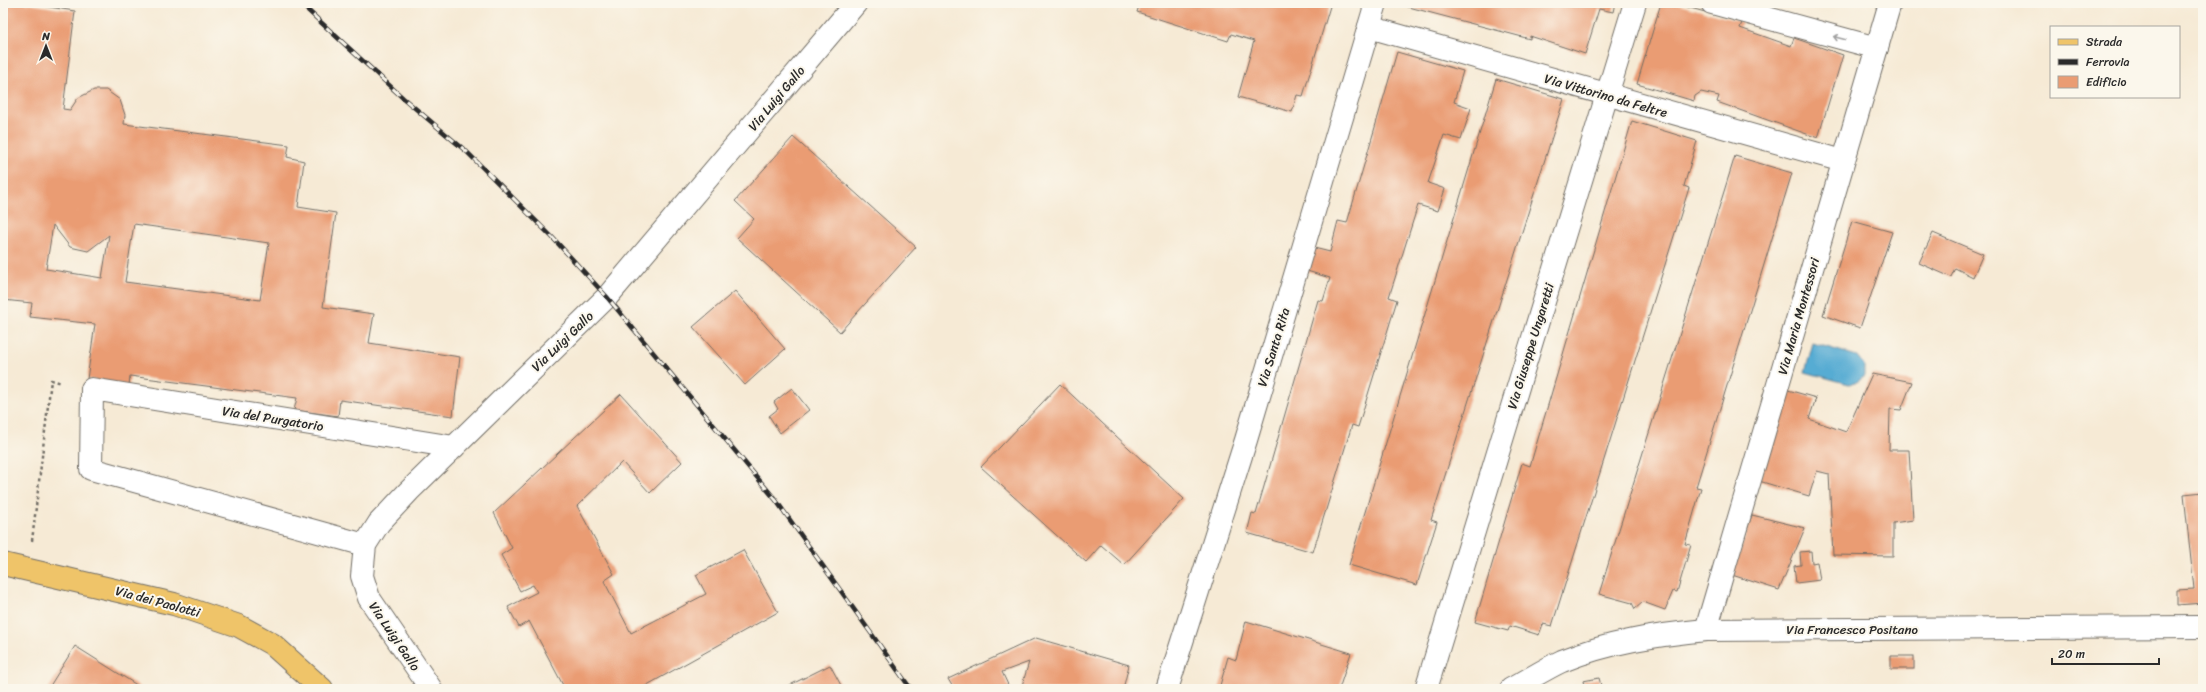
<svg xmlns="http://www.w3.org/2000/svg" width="2206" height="692" viewBox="0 0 2206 692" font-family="Sriracha,sans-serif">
  <rect width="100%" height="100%" fill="#fbf7ec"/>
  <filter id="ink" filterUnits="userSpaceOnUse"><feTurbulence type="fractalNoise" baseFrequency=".025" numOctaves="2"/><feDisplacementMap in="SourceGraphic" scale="8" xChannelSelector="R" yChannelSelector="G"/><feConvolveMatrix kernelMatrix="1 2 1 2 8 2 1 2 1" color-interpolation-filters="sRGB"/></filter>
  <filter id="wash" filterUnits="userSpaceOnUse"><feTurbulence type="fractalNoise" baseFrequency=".012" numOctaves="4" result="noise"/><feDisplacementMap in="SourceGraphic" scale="16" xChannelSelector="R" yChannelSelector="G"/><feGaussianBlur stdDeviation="0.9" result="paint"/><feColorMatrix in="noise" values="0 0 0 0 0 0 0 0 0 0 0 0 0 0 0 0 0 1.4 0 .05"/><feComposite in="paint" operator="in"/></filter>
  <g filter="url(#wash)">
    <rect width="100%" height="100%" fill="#f6ead5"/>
    <path fill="#57acd3" stroke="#416c7f" d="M1813,343L1857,356L1864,365V376L1855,383L1849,384L1805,372Z"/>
    <g id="blocks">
      <g fill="#ea9c73" fill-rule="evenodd">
        <path d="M3,3H23L75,11L63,109L70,110L78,98L94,90H106L120,100L125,115L124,124L289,145L287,157L304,161L298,207L336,213L323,307L374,314L369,343L460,357L453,416L340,400L338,416L294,410L297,398L130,376L129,386L87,379L95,324L30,317L32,303L3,300ZM134,224L269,243L260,300L125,282ZM53,225L70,247L88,251L109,235L102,278L46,269Z"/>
        <path d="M1140,3H1331L1303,96L1297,95L1292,112L1238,97L1254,41L1231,34L1228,41L1137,12Z"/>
        <path d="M1403,3H1615L1613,12L1599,9L1585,54L1530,36V39L1405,6Z"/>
        <path d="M1661,3H1672L1742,22L1740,28L1791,46L1794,38L1843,55L1818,138L1717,102L1719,96L1701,92L1695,96L1694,101L1637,84Z"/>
        <path d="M1397,52L1463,71L1454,102L1471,108L1461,140L1444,135L1428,183L1445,189L1438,211L1418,205L1389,297L1397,300L1358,427L1352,425L1313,552L1247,533L1252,513L1256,514L1318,300L1323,301L1330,278L1307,271L1314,248L1330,252L1338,221L1347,223Z"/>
        <path d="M1496,79L1564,99L1431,520L1437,522L1417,585L1349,565Z"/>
        <path d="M1632,121L1697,141L1684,186L1689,188L1552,626L1543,624L1539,635L1510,626L1508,631L1475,622L1522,463L1530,466Z"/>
        <path d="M793,137L916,247L840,332L737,238L754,219L735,201Z"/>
        <path d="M1735,156L1792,173L1696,487L1701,488L1685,544L1691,545L1677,592L1673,591L1665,610L1643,602L1635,609L1632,603L1599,594Z"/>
        <path d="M1852,221L1892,232L1860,328L1823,315Z"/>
        <path d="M1933,233L1983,254L1973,277L1955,268L1951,277L1919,263Z"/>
        <path d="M735,291L785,349L745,385L693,327Z"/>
        <path d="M1872,374L1912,382L1901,410L1890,409L1889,450H1909L1913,520L1893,523V556L1833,555L1829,474L1817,471L1809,496L1759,481L1788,390L1816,398L1809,419L1846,432Z"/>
        <path d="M1060,384L1184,499L1124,565L1101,545L1086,562L981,467Z"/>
        <path d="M792,388L809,410L780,433L769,416L778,409L774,402Z"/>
        <path d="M621,394L682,462L650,493L622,462L577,506L614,574L604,581L631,633L706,594L696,575L743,550L778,612L640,689H565L529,621L519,627L508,607L537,592L533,585L520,591L501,555L512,548L494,513Z"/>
        <path d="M2203,492V603L2177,605V590L2194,589L2184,494Z"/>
        <path d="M1752,515L1805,528L1779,590L1732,575Z"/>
        <path d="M1811,551L1812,563L1817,562L1820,580L1796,583L1794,566L1801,565L1800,552Z"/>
        <path d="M1246,621L1351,653L1339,689H1219L1228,657L1236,660Z"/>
        <path d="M1036,638L1129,665L1123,689H1021L1029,662L1002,672L1010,689H954L948,679Z"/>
        <path d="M75,646L143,689H48Z"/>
        <rect x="1891" y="656" width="23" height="13"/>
        <path d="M830,665L843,689H782Z"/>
        <path d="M1599,678L1602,689H1585L1583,681Z"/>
      </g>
    </g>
  </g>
  <g filter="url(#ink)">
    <use href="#blocks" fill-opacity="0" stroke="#726e66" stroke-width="1"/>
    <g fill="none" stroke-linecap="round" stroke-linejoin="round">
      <defs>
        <g id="minor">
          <path d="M1712,3L1877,48"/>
          <path d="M1369,27L1843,161"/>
          <path d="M365,545L91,469L92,389L454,447"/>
          <path d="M1706,630L1890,3"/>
          <path d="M431,689L369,598L362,576L365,545L379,523L409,491L607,297L856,3"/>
          <path d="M1167,689L1246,440L1376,3"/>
          <path d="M1426,689L1635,3"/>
          <path d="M1511,689C1528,680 1545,669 1562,661C1609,642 1656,635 1706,630L2203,627"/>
        </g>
        <path id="major" d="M3,564L174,604L239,626L272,644L322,689"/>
      </defs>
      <use href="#minor" stroke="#726e66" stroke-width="24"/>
      <use href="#major" stroke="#726e66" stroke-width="24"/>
      <path stroke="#726e66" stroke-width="2.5" stroke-dasharray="3 3" stroke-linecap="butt" d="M32,541L51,380L62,383"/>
      <use href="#minor" stroke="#fff" stroke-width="22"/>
      <use href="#major" stroke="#efc469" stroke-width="22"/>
      <defs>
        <path id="rail" d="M300,3L403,98L467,152L552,237L607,297L775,499L911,689"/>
      </defs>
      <use href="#rail" stroke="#2b2b2b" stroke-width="4.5"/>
      <use href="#rail" stroke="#fbf7ec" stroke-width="3" stroke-dasharray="9" stroke-linecap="butt"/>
    </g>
    <defs><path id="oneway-shaft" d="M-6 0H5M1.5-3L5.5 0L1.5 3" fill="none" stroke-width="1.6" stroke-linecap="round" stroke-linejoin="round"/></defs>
    <use stroke="#a0a0a0" href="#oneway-shaft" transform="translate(1839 38) rotate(-165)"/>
  </g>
  <g text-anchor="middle" stroke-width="4" stroke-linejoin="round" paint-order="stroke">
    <g font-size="13" fill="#2b2b2b" stroke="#fbf7ec">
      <text transform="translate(1606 95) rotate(16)" y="5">Via Vittorino da Feltre</text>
      <text transform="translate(776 98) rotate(-50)" y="5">Via Luigi Gallo</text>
      <text transform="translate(1798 316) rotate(-74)" y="5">Via Maria Montessori</text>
      <text transform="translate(562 341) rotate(-44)" y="5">Via Luigi Gallo</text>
      <text transform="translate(1530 346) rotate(-73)" y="5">Via Giuseppe Ungaretti</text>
      <text transform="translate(1273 347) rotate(-73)" y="5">Via Santa Rita</text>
      <text transform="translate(273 418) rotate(9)" y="5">Via del Purgatorio</text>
      <text transform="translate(158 601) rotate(15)" y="5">Via dei Paolotti</text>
      <text x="1852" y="634">Via Francesco Positano</text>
      <text transform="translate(395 636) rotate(56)" y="5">Via Luigi Gallo</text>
    </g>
  </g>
  <rect width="2206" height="692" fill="none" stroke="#fbf7ec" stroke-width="16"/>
  <rect x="2050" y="26" width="130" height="72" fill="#fbf7ec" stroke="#a8a59f"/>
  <rect x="2058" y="39" width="20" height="6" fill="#efc469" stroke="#a8a59f"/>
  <text x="2086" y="46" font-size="12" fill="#2b2b2b">Strada</text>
  <rect x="2058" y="59" width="20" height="6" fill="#2b2b2b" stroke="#a8a59f"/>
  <text x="2086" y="66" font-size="12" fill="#2b2b2b">Ferrovia</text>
  <rect x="2058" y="76" width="20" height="12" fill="#ea9c73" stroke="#a8a59f"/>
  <text x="2086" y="86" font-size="12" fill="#2b2b2b">Edificio</text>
  <g transform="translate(46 46)" stroke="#fbf7ec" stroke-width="3" paint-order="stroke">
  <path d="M0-3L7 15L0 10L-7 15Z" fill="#2b2b2b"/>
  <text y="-6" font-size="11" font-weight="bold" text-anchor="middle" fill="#2b2b2b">N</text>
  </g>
  <path d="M2052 658v6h107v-6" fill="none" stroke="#2b2b2b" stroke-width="2"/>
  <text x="2058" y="658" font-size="12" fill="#2b2b2b" stroke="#fbf7ec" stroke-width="3" paint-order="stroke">20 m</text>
</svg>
